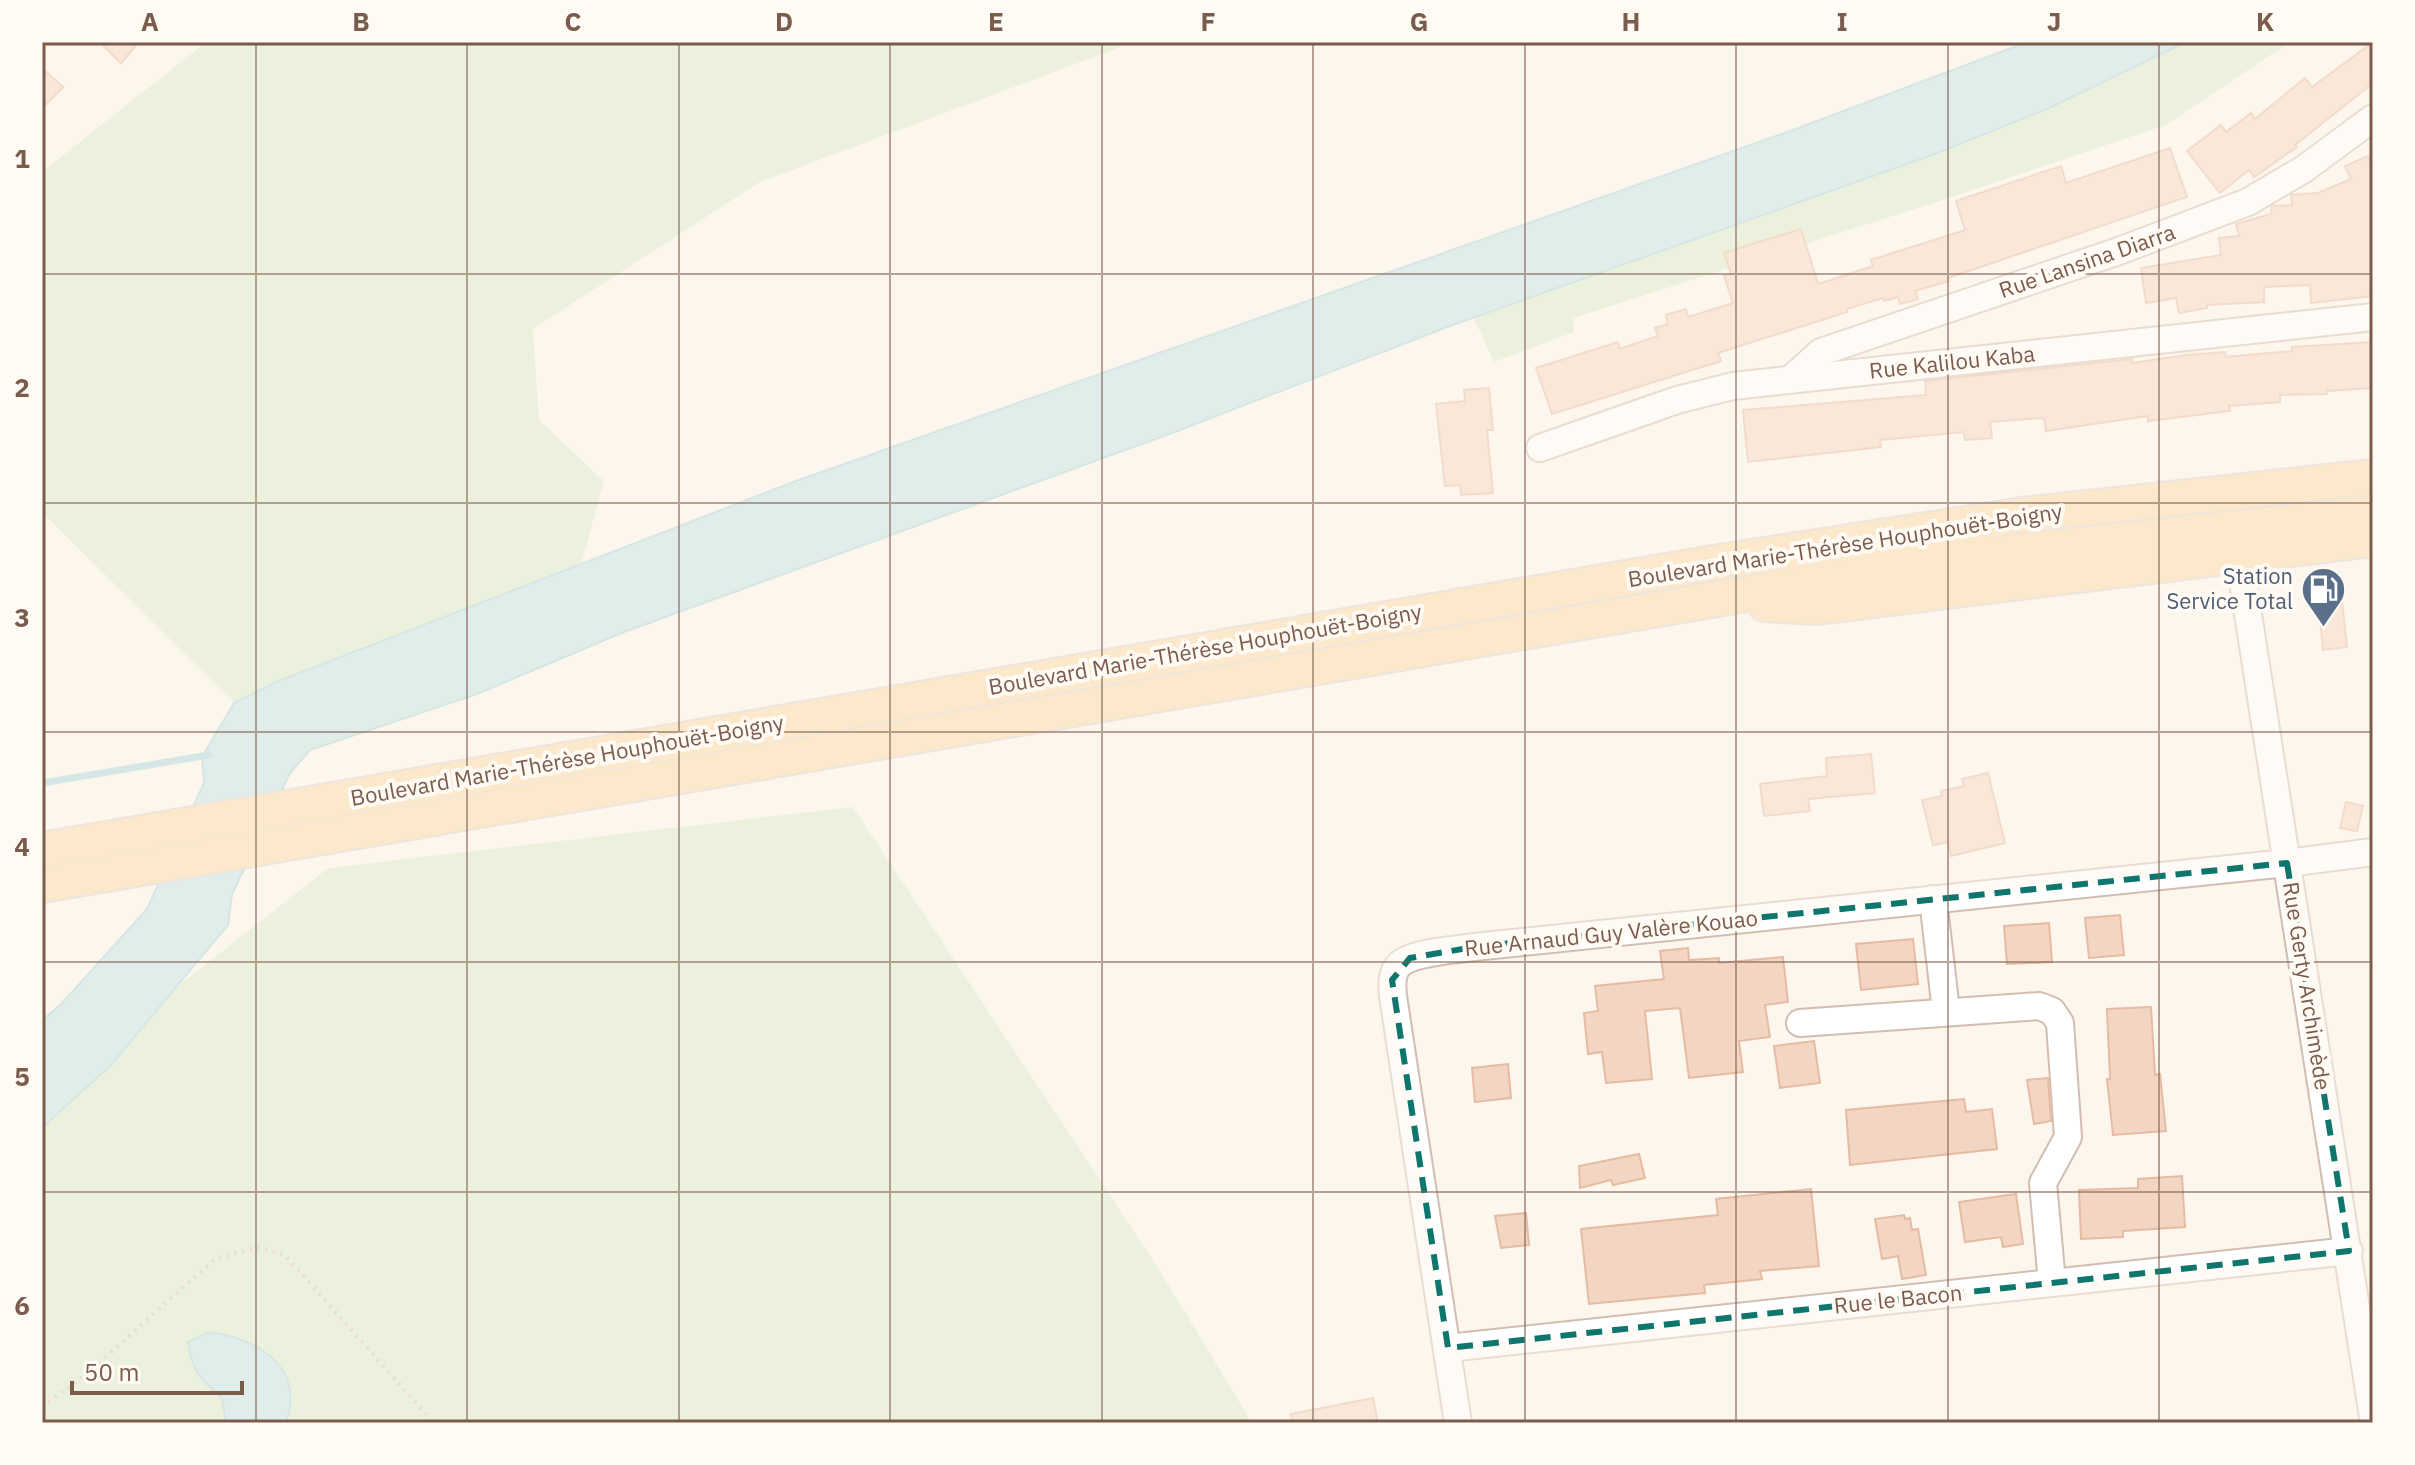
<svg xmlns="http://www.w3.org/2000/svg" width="2415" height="1465" viewBox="0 0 2415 1465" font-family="'IBM Plex Sans',sans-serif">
  <rect width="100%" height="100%" fill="#fdf6ec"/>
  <g fill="#d8ecc9">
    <path d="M206,42H1134L760,182L533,329L539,420L604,481L581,565L276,682L234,703L42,512V172Z"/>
    <path d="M2119,42H2290L2166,125L1943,200L1573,318L1574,332L1494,362L1457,282Z"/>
    <path d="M853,807L1157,1266L1252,1423H42V1093L328,868Z"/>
  </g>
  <g fill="#bfe3e8" stroke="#a5d3da" stroke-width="2">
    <path d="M2027,42H2186L2047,109L1935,154L1450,326L1172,433L624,632L477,694L310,750L290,773L232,894L228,925L111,1065L42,1128V1021L64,1001L147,909L204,783L202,757L234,703L276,682L796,481L1790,131Z"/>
    <path d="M209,1332C259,1339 305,1367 286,1423H226L222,1398C201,1380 191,1370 188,1342Z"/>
  </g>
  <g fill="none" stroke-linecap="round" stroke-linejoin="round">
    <path stroke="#a5d3da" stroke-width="7" d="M42,783L209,755"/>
  </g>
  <g fill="#f3d5c3" stroke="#e6bba3" stroke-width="2">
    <path d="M99,42H139L121,63Z"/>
    <path d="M2373,42V83L2295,145L2297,147L2254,177L2249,170L2220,193L2187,151L2221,125L2226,132L2251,113L2255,119L2305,78L2312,87Z"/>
    <path d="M42,68L63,87L42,109Z"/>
    <path d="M2170,148L2187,197L1948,278L1949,281L1915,291L1918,299L1900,304L1898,297L1884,301L1883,298L1847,309V312L1718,353L1721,361L1552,414L1536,368L1618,342L1620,349L1658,336L1655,328L1668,324L1666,315L1686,309L1688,317L1733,303L1724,276L1731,274L1724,253L1801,229L1818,284L1873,266L1871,260L1965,230L1956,201L2061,166L2066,183Z"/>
    <path d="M2368,156L2373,167V296L2311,303L2310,285L2264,287V302L2207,305V308L2179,313L2176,298L2146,303L2141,268L2221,255L2219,238L2239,236L2236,224L2271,214L2272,206L2292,205L2291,195L2318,193L2351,179L2345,166Z"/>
    <path d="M2373,342V388L2327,391V394L2280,395V402L2229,406L2230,411L2148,421V416L2046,431L2044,419L2040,418L1990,422L1992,438L1965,440L1964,432L1880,440L1881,447L1748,462L1743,410L1926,395L1925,381L2132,359V363L2186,355L2225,352L2226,357L2292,351V347Z"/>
    <path d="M1489,388L1493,430H1487L1493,493L1461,495L1460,485L1445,486L1436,404L1465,401L1464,390Z"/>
    <path d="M2339,573L2347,647L2323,650L2316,576Z"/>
    <path d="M1871,754L1875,793L1808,799L1810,811L1764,816L1760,784L1827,776L1826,758Z"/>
    <path d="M1988,773L2005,843L1951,856L1948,842L1933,845L1922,800L1942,796L1941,791L1964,786L1962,779Z"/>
    <path d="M2346,802L2363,806L2357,831L2340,828Z"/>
    <path d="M2120,915L2124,955L2089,958L2085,918Z"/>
    <path d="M2049,923L2052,962L2007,964L2004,926Z"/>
    <path d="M1913,939L1918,984L1861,990L1856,944Z"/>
    <path d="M1688,948L1689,960L1719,958V963L1783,957L1788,1002L1765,1005L1770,1037L1739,1041L1743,1072L1689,1078L1680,1008L1645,1011L1652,1079L1606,1083L1602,1052L1588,1054L1584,1013L1598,1011L1595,986L1664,979L1660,951Z"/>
    <path d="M2151,1007L2155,1075L2160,1074L2166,1131L2113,1135L2107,1079H2110L2107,1009Z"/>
    <path d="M1814,1041L1820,1083L1780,1088L1774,1046Z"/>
    <path d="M1508,1064L1511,1098L1475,1102L1472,1068Z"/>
    <path d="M2048,1078L2051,1121L2034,1124L2027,1080Z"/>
    <path d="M1964,1099L1966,1112L1992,1109L1997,1149L1850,1165L1846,1110Z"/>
    <path d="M1639,1154L1645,1178L1613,1185L1611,1180L1580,1188L1579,1166Z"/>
    <path d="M2182,1176L2185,1227L2123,1231V1237L2081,1239L2079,1190L2138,1188V1179Z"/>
    <path d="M1811,1189L1819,1266L1760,1271L1762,1279L1704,1285L1705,1293L1589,1304L1581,1229L1718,1215L1716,1199Z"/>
    <path d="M2016,1194L2023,1244L2003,1247L2001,1237L1965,1242L1959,1202Z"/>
    <path d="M1526,1213L1529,1245L1501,1248L1495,1216Z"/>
    <path d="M1904,1215L1905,1219L1910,1218L1912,1230L1918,1229L1926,1275L1902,1279L1898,1256L1882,1259L1875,1219Z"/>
    <path d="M1373,1398L1378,1423H1292L1291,1414Z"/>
  </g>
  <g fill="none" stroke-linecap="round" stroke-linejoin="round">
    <defs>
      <g id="minor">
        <path d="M1790,380L1821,352L2119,251L2248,202L2304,169L2373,118"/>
        <path d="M1540,448L1677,400L1733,386L2373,317"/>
        <path d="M2239,556L2373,1417"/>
        <path d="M1933,899L1946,1011"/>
        <path d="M1800,1023L2039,1006L2052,1011L2060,1023L2068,1137L2043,1183L2052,1283"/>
        <path d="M1448,1348L2349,1251"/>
        <path d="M1458,1423L1393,996C1392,986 1391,973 1399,965C1412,952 1456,950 1474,947L2287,863L2373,852"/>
      </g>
      <g id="major">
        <path d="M1765,604L1817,607L2373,539"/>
        <path d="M42,850L1707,564L2023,515L2373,477"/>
        <path d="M42,885L1951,559L2373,513"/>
      </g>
    </defs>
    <use href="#minor" stroke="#d1beb0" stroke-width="30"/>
    <use href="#major" stroke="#dad1cd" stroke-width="38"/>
    <path stroke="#d9b8a5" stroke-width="4" stroke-dasharray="2 6" stroke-linecap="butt" d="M42,1407L88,1373L215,1259L256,1247L285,1255L434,1423"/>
    <use href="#minor" stroke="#fff" stroke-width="26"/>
    <use href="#major" stroke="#fbd9a5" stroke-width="34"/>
  </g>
  <path d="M0 0H2415V1465H0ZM2287,863L2349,1251L1448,1348L1392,980L1410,958L1474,947Z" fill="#fdf6ec" fill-opacity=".55" fill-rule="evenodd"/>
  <path fill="none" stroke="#0f766e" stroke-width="6" stroke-dasharray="16 10" stroke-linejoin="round" d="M2287,863L2349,1251L1448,1348L1392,980L1410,958L1474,947Z"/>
  <path fill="none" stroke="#7a5c4d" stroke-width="2" stroke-opacity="0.55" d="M256,42V1423M467,42V1423M679,42V1423M890,42V1423M1102,42V1423M1313,42V1423M1525,42V1423M1736,42V1423M1948,42V1423M2159,42V1423M42,274H2373M42,503H2373M42,732H2373M42,962H2373M42,1192H2373"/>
  <defs>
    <symbol id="fuel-pin" viewBox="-11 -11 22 30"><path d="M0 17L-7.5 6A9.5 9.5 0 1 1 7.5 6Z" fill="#5c6f8a" stroke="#fffaf3"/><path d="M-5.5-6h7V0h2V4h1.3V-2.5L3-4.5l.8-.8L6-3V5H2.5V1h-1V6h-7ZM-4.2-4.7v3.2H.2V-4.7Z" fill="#fff"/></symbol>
  </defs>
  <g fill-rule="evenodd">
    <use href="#fuel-pin" x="2298" y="564" width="51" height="69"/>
  </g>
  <g text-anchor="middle" stroke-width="8" stroke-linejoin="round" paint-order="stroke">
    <g font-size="22" fill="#7a5c4d" stroke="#fffaf3">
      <text transform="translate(2087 261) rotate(-19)" y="8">Rue Lansina Diarra</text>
      <text transform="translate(1952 362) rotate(-6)" y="8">Rue Kalilou Kaba</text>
      <text transform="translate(1845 545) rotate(-9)" y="8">Boulevard Marie-Thérèse Houphouët-Boigny</text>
      <text transform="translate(1205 649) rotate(-10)" y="8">Boulevard Marie-Thérèse Houphouët-Boigny</text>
      <text transform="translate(567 760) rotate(-10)" y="8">Boulevard Marie-Thérèse Houphouët-Boigny</text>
      <text transform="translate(1611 933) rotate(-6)" y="8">Rue Arnaud Guy Valère Kouao</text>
      <text transform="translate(2307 986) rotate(81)" y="8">Rue Gerty Archimède</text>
      <text transform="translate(1898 1299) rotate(-6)" y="8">Rue le Bacon</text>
    </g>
    <g font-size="22" fill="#4e5e75" stroke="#fffaf3" text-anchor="end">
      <text x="2293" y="584">Station<tspan x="2293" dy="25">Service Total</tspan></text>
    </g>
  </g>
  <rect width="2415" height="1465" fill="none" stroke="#fffaf3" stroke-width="88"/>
  <path d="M72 1381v12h170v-12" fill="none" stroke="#7a5c4d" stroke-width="4"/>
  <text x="84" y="1381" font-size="24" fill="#7a5c4d" stroke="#fffaf3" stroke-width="6" paint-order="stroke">50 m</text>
  <rect x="44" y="44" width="2327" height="1377" fill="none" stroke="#7a5c4d" stroke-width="3"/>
  <g font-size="26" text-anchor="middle" font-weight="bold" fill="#7a5c4d">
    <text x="150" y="31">A</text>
    <text x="361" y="31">B</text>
    <text x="573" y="31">C</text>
    <text x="784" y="31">D</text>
    <text x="996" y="31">E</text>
    <text x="1208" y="31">F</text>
    <text x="1419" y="31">G</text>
    <text x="1631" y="31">H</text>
    <text x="1842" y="31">I</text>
    <text x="2054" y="31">J</text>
    <text x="2265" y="31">K</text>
    <text x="22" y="168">1</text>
    <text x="22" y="397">2</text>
    <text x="22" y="627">3</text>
    <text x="22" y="856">4</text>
    <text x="22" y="1086">5</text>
    <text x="22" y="1315">6</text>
  </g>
</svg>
